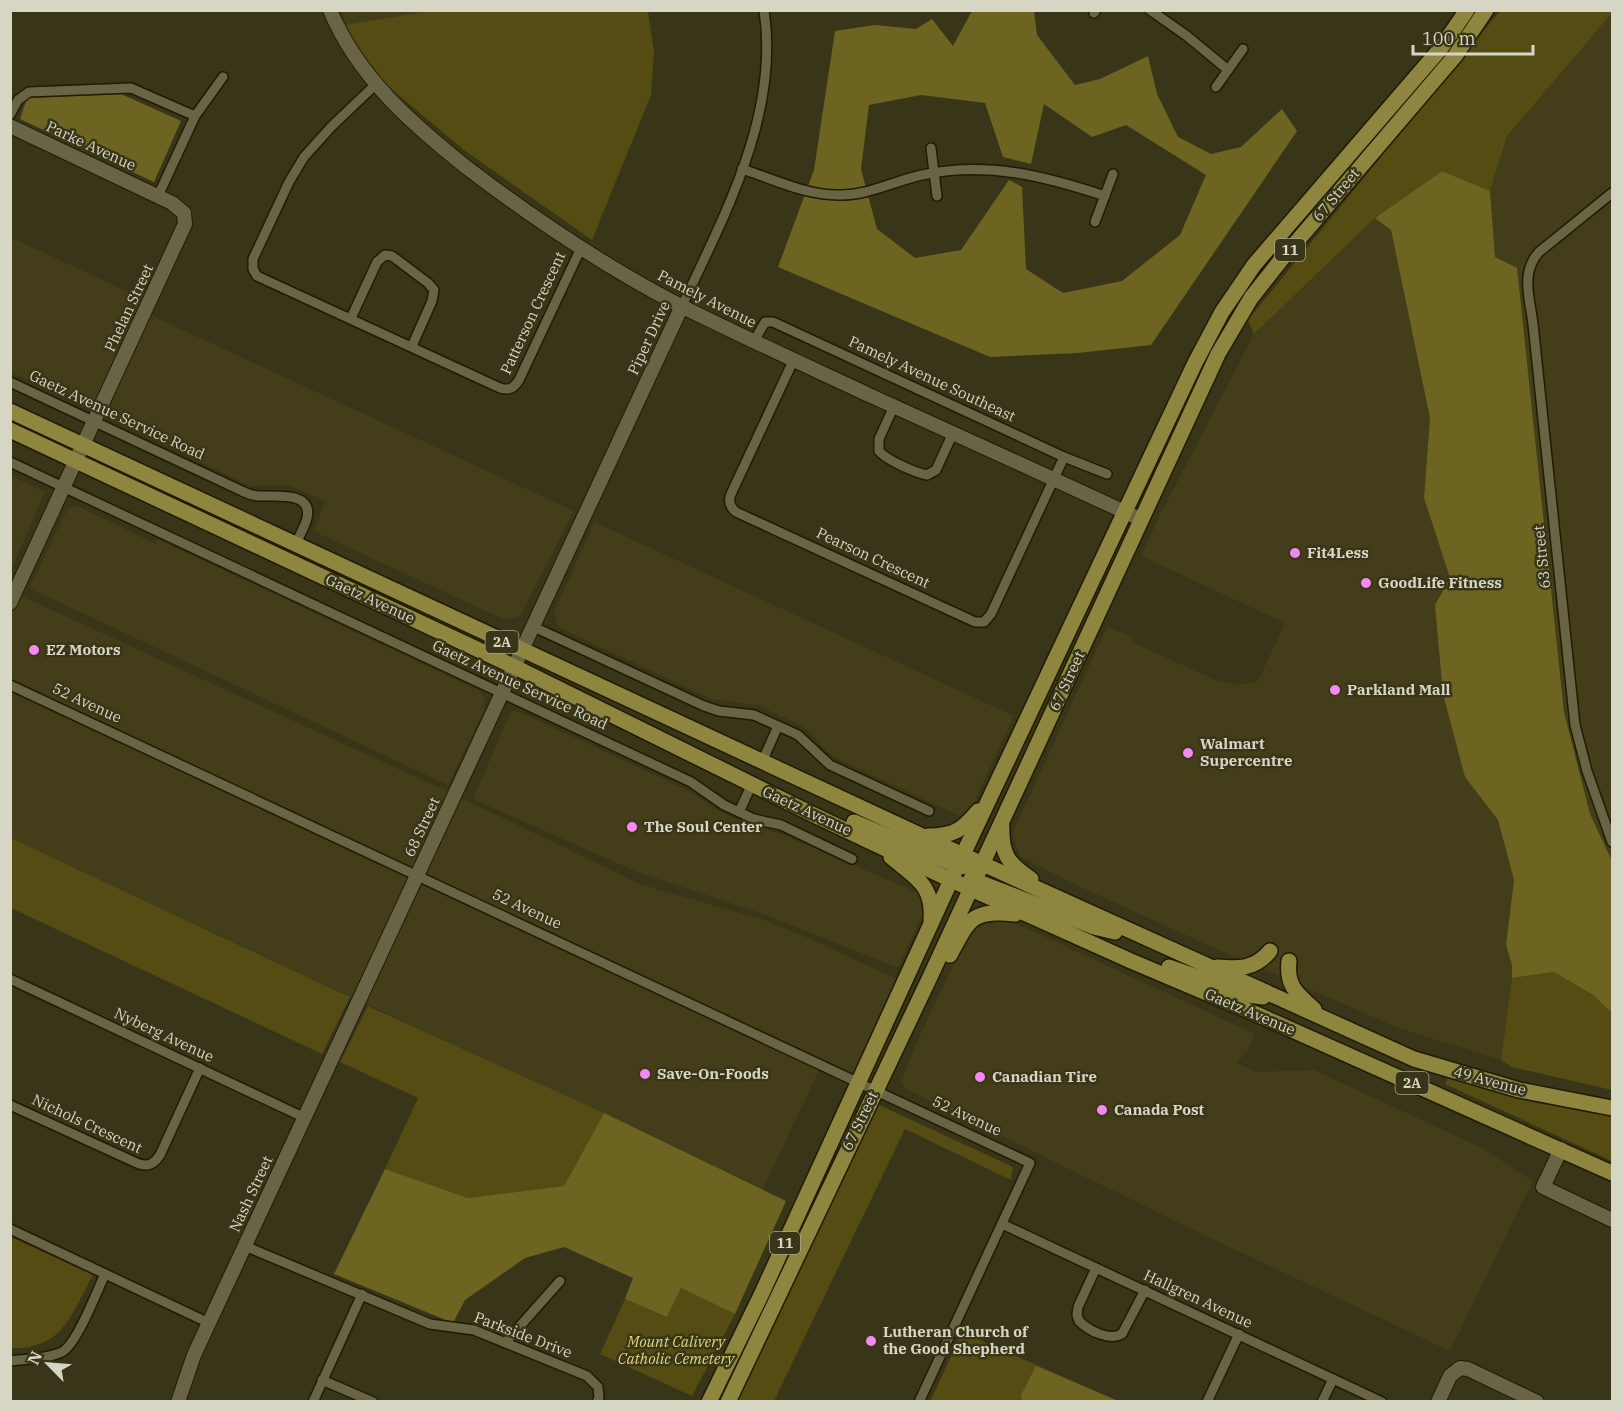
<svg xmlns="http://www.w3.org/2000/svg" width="1623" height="1412" viewBox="0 0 1623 1412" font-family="'IBM Plex Serif',serif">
  <rect width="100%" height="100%" fill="#393518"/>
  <g fill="#433e19">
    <path d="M341,11H436L345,25Z"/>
    <path d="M1612,11V861L1590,814L1564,712L1517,269L1495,257L1490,191L1507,136Z"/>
    <path d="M1375,218L1391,230L1430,418L1424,498L1450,578L1435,605L1465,777L1498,820L1514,881L1506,945L1512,965V978L1501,1060L1401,1029L1212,947L1072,883L1020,856L1012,834L1107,627L1131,636L1136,644L1218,681L1238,685L1258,681L1285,623L1141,556L1160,515L1254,334Z"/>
    <path d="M10,237L150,302L146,313L574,511L520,616L505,620L313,531L326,501L289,485L250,486L11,372Z"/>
    <path d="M11,476L45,492L11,570Z"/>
    <path d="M73,506L80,507L156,544L157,539L480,691L485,700L484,710L448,785L29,588L67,510Z"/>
    <path d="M594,522L1014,716L975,800L964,818L840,760L826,751L810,732L802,726L757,705L711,699L558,627L554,613Z"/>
    <path d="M15,593L455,795L640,884L764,920L813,940L905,983L859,1083L821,1066L763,1189L11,838L10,603Z"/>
    <path d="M511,711H518L687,790L721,812L748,825L781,834L923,895L925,909L898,968L758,912L635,871L473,799Z"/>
    <path d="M990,920L1006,921L1026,928L1255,1034L1248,1050L1237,1063L1256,1072L1314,1070L1482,1148L1533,1181L1450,1351L1206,1236L906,1089L901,1082L924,1026L964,943L972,931Z"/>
  </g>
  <g fill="#544c13">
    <path d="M436,10L648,11L654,52L651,95L592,240L464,150L371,72L345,25Z"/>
    <path d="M1500,11H1612V13L1507,136L1490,191L1442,171L1375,218L1254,334L1248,320Z"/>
    <path d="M11,838L350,997L322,1054L11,908Z"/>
    <path d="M1554,972L1593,995L1612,1013V1090L1512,1067L1501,1060L1512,978Z"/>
    <path d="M368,1006L604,1113L564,1186L468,1198L385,1169L418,1098L340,1062Z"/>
    <path d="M1448,1078L1612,1114V1161L1445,1084Z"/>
    <path d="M879,1105L1013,1167L1011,1180L905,1129L774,1401L731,1402Z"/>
    <path d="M11,1237L93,1275C71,1314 63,1350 11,1348Z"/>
    <path d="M681,1288L735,1314L692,1396L600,1354L625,1299L667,1317Z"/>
    <path d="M962,1332L1118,1401L930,1402Z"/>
  </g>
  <g fill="#6d6421" fill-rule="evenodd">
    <path d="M972,11H1034L1037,35L1075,85L1100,79L1148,56L1157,94L1178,137L1211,154L1241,147L1282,109L1297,131L1151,345L1078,353L990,357L778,267L814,170L835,31L875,25L916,29L932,19L953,46ZM921,95L985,103L1003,157L1031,164L1044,104L1092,137L1126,125L1206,175L1180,235L1122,281L1063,293L1026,269L1022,187L1009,180L961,250L915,258L877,229L861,169L869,105Z"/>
    <path d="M121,94L181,121L154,182L20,119L27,98Z"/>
    <path d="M1442,171L1490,191L1495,257L1517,268L1564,712L1590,814L1612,861V1013L1593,995L1554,972L1512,978V965L1506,945L1514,880L1498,820L1465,777L1443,694L1435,605L1450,578L1424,498L1430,418L1391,230L1375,218Z"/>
    <path d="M604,1113L786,1201L735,1314L681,1288L667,1317L625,1299L633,1278L564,1247L525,1258L465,1300L453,1323L334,1274L385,1169L468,1198L564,1186Z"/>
    <path d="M1036,1366L1118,1401H1022L1021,1395Z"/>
  </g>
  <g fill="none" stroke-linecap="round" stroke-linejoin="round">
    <defs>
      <g id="street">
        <path d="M1150,10L1187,36L1228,70"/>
        <path d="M1094,13L1096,10"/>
        <path d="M375,85L332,126L304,157L289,182L253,259V269L257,276L500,388C509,391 514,388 519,380L581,248"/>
        <path d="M1216,87L1243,49"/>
        <path d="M10,115L18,100L29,92L131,88L195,116"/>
        <path d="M931,148L937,196"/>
        <path d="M742,169C773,179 805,195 838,195C867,196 894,181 922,175C986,161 1045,176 1105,196"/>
        <path d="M1612,193L1539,252C1520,273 1530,299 1533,324L1575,725L1587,771L1612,842"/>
        <path d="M158,196L195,116L223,77"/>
        <path d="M1095,222L1113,174"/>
        <path d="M682,306C724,216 780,114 764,10"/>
        <path d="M351,318L377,262L385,255L392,256L428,283L434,290L432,301L412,346"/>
        <path d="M754,341L765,322H773L1064,457L1107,474"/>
        <path d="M794,359L731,494C728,501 730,507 736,512L975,622H984L991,614L1064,457"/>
        <path d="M10,382L242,491C248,494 254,496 260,496C275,497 313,491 307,518C305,527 299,536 296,544"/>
        <path d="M894,406L879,439V451C886,460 916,473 927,475L936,470L953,433"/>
        <path d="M10,462L691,782L724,805L754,819L781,825L852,859"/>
        <path d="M534,627L704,706L719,711L754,715L798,735L830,765L929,811"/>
        <path d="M10,685L1030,1163L919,1402"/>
        <path d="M762,762L778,726"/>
        <path d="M739,812L752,784"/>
        <path d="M10,979L305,1118"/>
        <path d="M10,1105L139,1164C149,1167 155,1163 160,1155L200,1068"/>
        <path d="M1002,1224L1382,1402"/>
        <path d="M10,1229L209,1323"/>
        <path d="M245,1246L430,1324L474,1330L587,1376L598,1387L599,1398L597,1402"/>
        <path d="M1096,1268L1078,1307L1077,1315L1079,1321C1089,1331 1109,1341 1122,1334L1145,1290"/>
        <path d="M505,1343L560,1281"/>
        <path d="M10,1361C26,1359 47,1359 62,1352C77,1344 97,1291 105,1274"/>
        <path d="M322,1380L373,1402"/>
        <path d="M313,1402L362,1294"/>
        <path d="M1207,1402L1239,1334"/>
        <path d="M1322,1402L1333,1379"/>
      </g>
      <g id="secondary">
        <path d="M330,10C358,77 411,123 466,167C534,219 607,268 683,307C745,338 807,366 869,395C959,436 1050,477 1140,519"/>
        <path d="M10,126L172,203L184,213L185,224L10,603"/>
        <path d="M1561,1149L1543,1187L1612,1220"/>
        <path d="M178,1402L194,1355L682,306"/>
        <path d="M1438,1402L1450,1376L1460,1368L1468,1369L1537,1402"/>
      </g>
      <g id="primary">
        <path d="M10,411L963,855L1414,1059L1519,1090L1612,1108"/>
        <path d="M10,430L515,667L814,815L951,880L1131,961L1263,1017L1612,1173"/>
        <path d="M854,822L958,866L969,867"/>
        <path d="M1002,826C1001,854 1008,864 1031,879"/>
        <path d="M928,836C954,836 962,830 978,811"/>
        <path d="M891,857C916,878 934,885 931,921"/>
        <path d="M971,879L1094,927L1115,932"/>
        <path d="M950,955C969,919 972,909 1015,914"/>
        <path d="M1289,961C1286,986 1297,994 1314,1009"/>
        <path d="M1169,967L1249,995L1263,997"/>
        <path d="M1217,967C1239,969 1255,969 1270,951"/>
        <path d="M709,1402L762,1293L951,880L1195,363L1222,312L1254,265L1441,48L1467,10"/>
        <path d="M728,1402L930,977L1218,354L1251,298L1281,260L1455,56L1486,10"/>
      </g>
    </defs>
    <use href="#street" stroke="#201c01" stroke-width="12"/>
    <use href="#secondary" stroke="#201c01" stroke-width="16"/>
    <use href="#primary" stroke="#201c01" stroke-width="18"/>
    <use href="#street" stroke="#686445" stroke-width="9"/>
    <use href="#secondary" stroke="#686445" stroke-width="14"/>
    <use href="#primary" stroke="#8e853e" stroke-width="15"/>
  </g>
  <g fill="#f389f1" stroke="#393518" stroke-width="2">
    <circle cx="1295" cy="553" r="6"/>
    <circle cx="1366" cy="583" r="6"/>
    <circle cx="34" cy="650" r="6"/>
    <circle cx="1335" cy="690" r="6"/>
    <circle cx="1188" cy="753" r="6"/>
    <circle cx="632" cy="827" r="6"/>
    <circle cx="645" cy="1074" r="6"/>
    <circle cx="980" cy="1077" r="6"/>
    <circle cx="1102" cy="1110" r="6"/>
    <circle cx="871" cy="1341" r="6"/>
  </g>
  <g text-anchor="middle" stroke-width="5" stroke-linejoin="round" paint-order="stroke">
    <g fill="#393518" stroke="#a8a590" stroke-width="1.5">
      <rect x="1275" y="239" width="30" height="22" rx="4.5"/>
      <rect x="485.5" y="631" width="33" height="22" rx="4.5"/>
      <rect x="1395.5" y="1072" width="33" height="22" rx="4.5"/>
      <rect x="770" y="1232" width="30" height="22" rx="4.5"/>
    </g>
    <g font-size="14" font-weight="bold" fill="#d7d5c4">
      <text x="1290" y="255">11</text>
      <text x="502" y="647">2A</text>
      <text x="1412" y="1088">2A</text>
      <text x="785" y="1248">11</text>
    </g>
    <g font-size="15" fill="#d7d5c4" stroke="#393518">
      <text transform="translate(91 146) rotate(25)" y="5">Parke Avenue</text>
      <text transform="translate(1336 195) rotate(-50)" y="5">67 Street</text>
      <text transform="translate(707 299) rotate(27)" y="5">Pamely Avenue</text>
      <text transform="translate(129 308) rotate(-65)" y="5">Phelan Street</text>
      <text transform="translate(533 313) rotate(-65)" y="5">Patterson Crescent</text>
      <text transform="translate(649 338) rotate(-65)" y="5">Piper Drive</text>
      <text transform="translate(932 379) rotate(25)" y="5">Pamely Avenue Southeast</text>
      <text transform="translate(117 415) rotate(25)" y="5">Gaetz Avenue Service Road</text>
      <text transform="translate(1542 557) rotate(-96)" y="5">63 Street</text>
      <text transform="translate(873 558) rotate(25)" y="5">Pearson Crescent</text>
      <text transform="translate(370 599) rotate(25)" y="5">Gaetz Avenue</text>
      <text transform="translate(1067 681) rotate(-65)" y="5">67 Street</text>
      <text transform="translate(520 685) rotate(25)" y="5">Gaetz Avenue Service Road</text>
      <text transform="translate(87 703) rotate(25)" y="5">52 Avenue</text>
      <text transform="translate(807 811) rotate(25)" y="5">Gaetz Avenue</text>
      <text transform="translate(422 827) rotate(-65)" y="5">68 Street</text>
      <text transform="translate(527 909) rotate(25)" y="5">52 Avenue</text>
      <text transform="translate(1250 1012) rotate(23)" y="5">Gaetz Avenue</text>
      <text transform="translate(164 1035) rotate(25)" y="5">Nyberg Avenue</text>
      <text transform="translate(1490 1081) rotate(15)" y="5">49 Avenue</text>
      <text transform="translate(967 1116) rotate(25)" y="5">52 Avenue</text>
      <text transform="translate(860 1121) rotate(-64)" y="5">67 Street</text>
      <text transform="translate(87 1124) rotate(25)" y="5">Nichols Crescent</text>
      <text transform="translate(251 1194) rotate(-65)" y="5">Nash Street</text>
      <text transform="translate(1198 1299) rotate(25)" y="5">Hallgren Avenue</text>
      <text transform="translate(523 1335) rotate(21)" y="5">Parkside Drive</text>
    </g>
    <g font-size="15" font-weight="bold" fill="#d7d5c4" stroke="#393518" text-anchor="start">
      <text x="1307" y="558">Fit4Less</text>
      <text x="1378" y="588">GoodLife Fitness</text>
      <text x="46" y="655">EZ Motors</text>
      <text x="1347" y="695">Parkland Mall</text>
      <text x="1200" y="749">Walmart<tspan x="1200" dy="17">Supercentre</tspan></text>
      <text x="644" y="832">The Soul Center</text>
      <text x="657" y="1079">Save-On-Foods</text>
      <text x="992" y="1082">Canadian Tire</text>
      <text x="1114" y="1115">Canada Post</text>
      <text x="883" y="1337">Lutheran Church of<tspan x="883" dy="17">the Good Shepherd</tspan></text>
    </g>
    <g font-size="15" font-style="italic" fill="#e2d577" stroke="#393518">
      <text x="676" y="1347">Mount Calivery<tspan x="676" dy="17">Catholic Cemetery</tspan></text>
    </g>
  </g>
  <rect width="1623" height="1412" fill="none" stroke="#d7d5c4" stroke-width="24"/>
  <g transform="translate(48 1364) rotate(295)" stroke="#393518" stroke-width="4.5" paint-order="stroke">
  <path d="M0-4.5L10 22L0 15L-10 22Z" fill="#d7d5c4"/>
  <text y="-9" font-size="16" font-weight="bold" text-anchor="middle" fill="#d7d5c4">N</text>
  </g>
  <path d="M1413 45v9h120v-9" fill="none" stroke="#d7d5c4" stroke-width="3"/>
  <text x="1422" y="45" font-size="18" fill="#d7d5c4" stroke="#393518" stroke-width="4.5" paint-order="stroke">100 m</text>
</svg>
